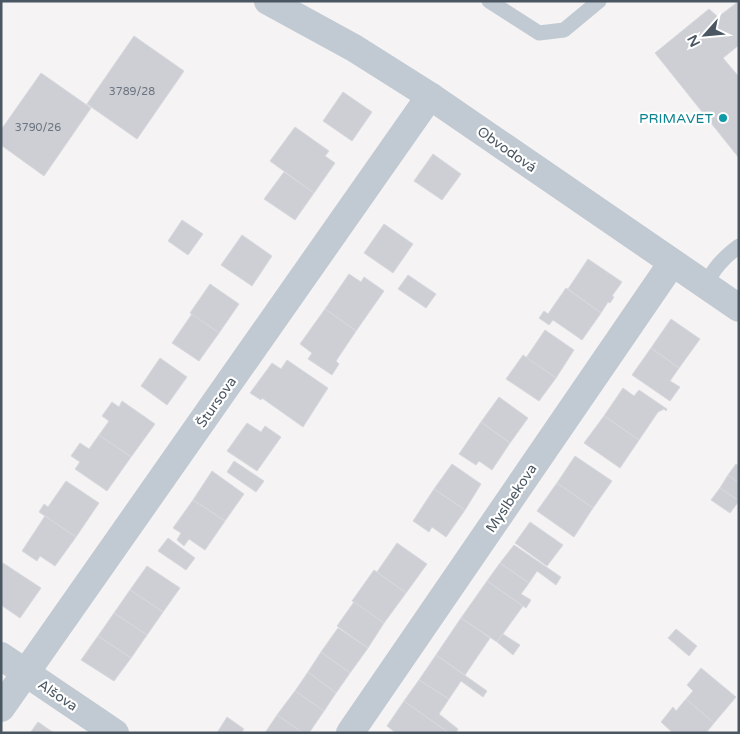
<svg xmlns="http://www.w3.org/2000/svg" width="740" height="734" viewBox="0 0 740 734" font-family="'Varela Round',sans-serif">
  <rect width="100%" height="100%" fill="#f5f3f3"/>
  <g fill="#cdcfd5" stroke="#d7d9de">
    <path d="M739,1V45L723,58L739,77V158L655,53L709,9L718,17Z"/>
    <path d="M134,36L184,71L137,139L87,104Z"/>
    <path d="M41,73L91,108L44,176L1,145V130Z"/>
    <path d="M343,92L372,112L352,141L323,121Z"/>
    <path d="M295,127L329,151L325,156L335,163L314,193L270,161Z"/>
    <path d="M433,154L461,174L442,200L414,181Z"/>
    <path d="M284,172L314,193L295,220L264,199Z"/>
    <path d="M182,220L203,234L188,255L168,241Z"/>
    <path d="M384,224L413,244L393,273L364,253Z"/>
    <path d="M242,235L272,256L252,286L221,265Z"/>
    <path d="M588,259L622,282L612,296L614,297L610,303L608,302L601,313L568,289Z"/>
    <path d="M349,274L361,282L364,277L384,291L356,331L325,309Z"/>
    <path d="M408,275L436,294L426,308L398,289Z"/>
    <path d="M210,284L239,304L219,333L190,313Z"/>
    <path d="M566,288L601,313L582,340L553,320L549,325L539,318L544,311L548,314Z"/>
    <path d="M325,309L356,331L336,361L339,364L332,375L308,359L312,353L300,344Z"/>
    <path d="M192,314L219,333L199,361L172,343Z"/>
    <path d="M671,319L700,339L679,368L651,348Z"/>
    <path d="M545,330L574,350L556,378L526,358Z"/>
    <path d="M651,348L679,368L670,381L680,387L670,401L632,375Z"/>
    <path d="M523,355L556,378L539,401L506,379Z"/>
    <path d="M160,358L187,377L167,405L141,386Z"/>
    <path d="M287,360L328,388L303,427L262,398L261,400L250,393L272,363L281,369Z"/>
    <path d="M623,388L634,396L639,390L667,409L666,411L664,409L658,412L639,440L604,416Z"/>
    <path d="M499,397L528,418L510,443L481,422Z"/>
    <path d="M122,401L155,424L131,457L99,435L109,421L102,416L112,402L119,407Z"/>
    <path d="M604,416L639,440L620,468L584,443Z"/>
    <path d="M481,422L510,443L492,470L479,461L476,465L459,454Z"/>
    <path d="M247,423L261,432L265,426L281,437L257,471L227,451Z"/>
    <path d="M99,435L131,457L107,491L75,469L80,462L71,456L80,443L89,449Z"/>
    <path d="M575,456L612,481L593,508L557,483Z"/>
    <path d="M234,461L264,481L256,492L227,472Z"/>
    <path d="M452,464L481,484L465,510L434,489Z"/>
    <path d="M736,464L739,466V483L728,475Z"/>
    <path d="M212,471L244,494L225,521L193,500Z"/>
    <path d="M728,475L739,483V501L720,488Z"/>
    <path d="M66,481L99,503L76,537L39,512L44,504L48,507Z"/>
    <path d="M557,483L593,508L574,537L537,511Z"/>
    <path d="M720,488L739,501L730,513L711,500Z"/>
    <path d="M434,489L465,510L446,537L432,527L429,532L413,521Z"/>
    <path d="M193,500L225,521L205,550L189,539L184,546L177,540L181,533L173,528Z"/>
    <path d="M45,516L76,537L55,566L40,556L37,561L22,551Z"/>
    <path d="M530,522L563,545L547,566L515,543Z"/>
    <path d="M168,538L195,558L186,570L158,551Z"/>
    <path d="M397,543L427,564L406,593L377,572Z"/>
    <path d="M514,545L561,577L556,585L537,571L529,583L500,563Z"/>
    <path d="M3,563L41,588L20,618L1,605V565Z"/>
    <path d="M500,563L529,583L521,594L531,600L526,608L487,581Z"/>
    <path d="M147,566L180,588L163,612L130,590Z"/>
    <path d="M374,570L406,593L384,623L352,601Z"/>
    <path d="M487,581L523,606L497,642L461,618Z"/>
    <path d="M130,590L163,612L147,635L114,613Z"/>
    <path d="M354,602L384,623L368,648L337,626Z"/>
    <path d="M114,613L147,635L131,658L98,636Z"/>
    <path d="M461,618L490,638L465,675L436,655Z"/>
    <path d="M338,628L368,648L350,673L321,652Z"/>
    <path d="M676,629L697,646L689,656L668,638Z"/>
    <path d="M503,634L520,645L513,655L497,642Z"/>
    <path d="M98,636L131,658L114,681L81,660Z"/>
    <path d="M321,652L350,673L336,693L308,672Z"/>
    <path d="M436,655L487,691L483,697L461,681L449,699L419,680Z"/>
    <path d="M701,668L736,697L714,723L686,699L693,691L687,685Z"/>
    <path d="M308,672L336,693L324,711L295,691Z"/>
    <path d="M419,680L449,699L439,714L458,729L456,733H449L404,701Z"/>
    <path d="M295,691L324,711L309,733H303L277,715Z"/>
    <path d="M686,699L714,723L706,733H673L661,722L673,707L676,711Z"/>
    <path d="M404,701L449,733H396L387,726Z"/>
    <path d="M277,715L303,733H265Z"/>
    <path d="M227,717L244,729L241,733H217Z"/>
    <path d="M38,722L54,733H30Z"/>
  </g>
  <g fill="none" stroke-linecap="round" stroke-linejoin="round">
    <g stroke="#c1cad2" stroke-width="15">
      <path d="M489,1L539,33L564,30L599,1"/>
      <path d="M705,286C714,268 723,258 739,246"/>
    </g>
    <g stroke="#c1cad2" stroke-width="28">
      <path d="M268,1L354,48L430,96L739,308"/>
      <path d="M1,656L115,733"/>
      <path d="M1,708L430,96"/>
      <path d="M350,733L672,263"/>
    </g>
  </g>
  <circle fill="#0f9aa8" stroke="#fff" stroke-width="2" cx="723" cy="118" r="5"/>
  <g text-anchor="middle" stroke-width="4.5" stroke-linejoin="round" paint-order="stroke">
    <g font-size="11" fill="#6b747e">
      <text x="132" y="95">3789/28</text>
      <text x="38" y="131">3790/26</text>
    </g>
    <g font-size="14" fill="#0d838f" stroke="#fff" text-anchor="end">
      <text x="713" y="123">PRIMAVET</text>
    </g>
    <g font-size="14" fill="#4a5661" stroke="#fff">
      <text transform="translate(507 149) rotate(35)" y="5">Obvodová</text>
      <text transform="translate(216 402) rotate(-55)" y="5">Štursova</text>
      <text transform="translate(511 498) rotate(-56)" y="5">Myslbekova</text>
      <text transform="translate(58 695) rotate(34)" y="5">Alšova</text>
    </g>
  </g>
  <rect width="740" height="734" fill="none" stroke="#4a5661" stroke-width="5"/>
  <g transform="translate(705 35) rotate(243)" stroke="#ffffff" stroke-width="4" paint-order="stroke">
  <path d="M0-4L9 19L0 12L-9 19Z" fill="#4a5661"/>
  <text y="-8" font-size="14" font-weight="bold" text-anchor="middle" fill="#4a5661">N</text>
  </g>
</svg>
